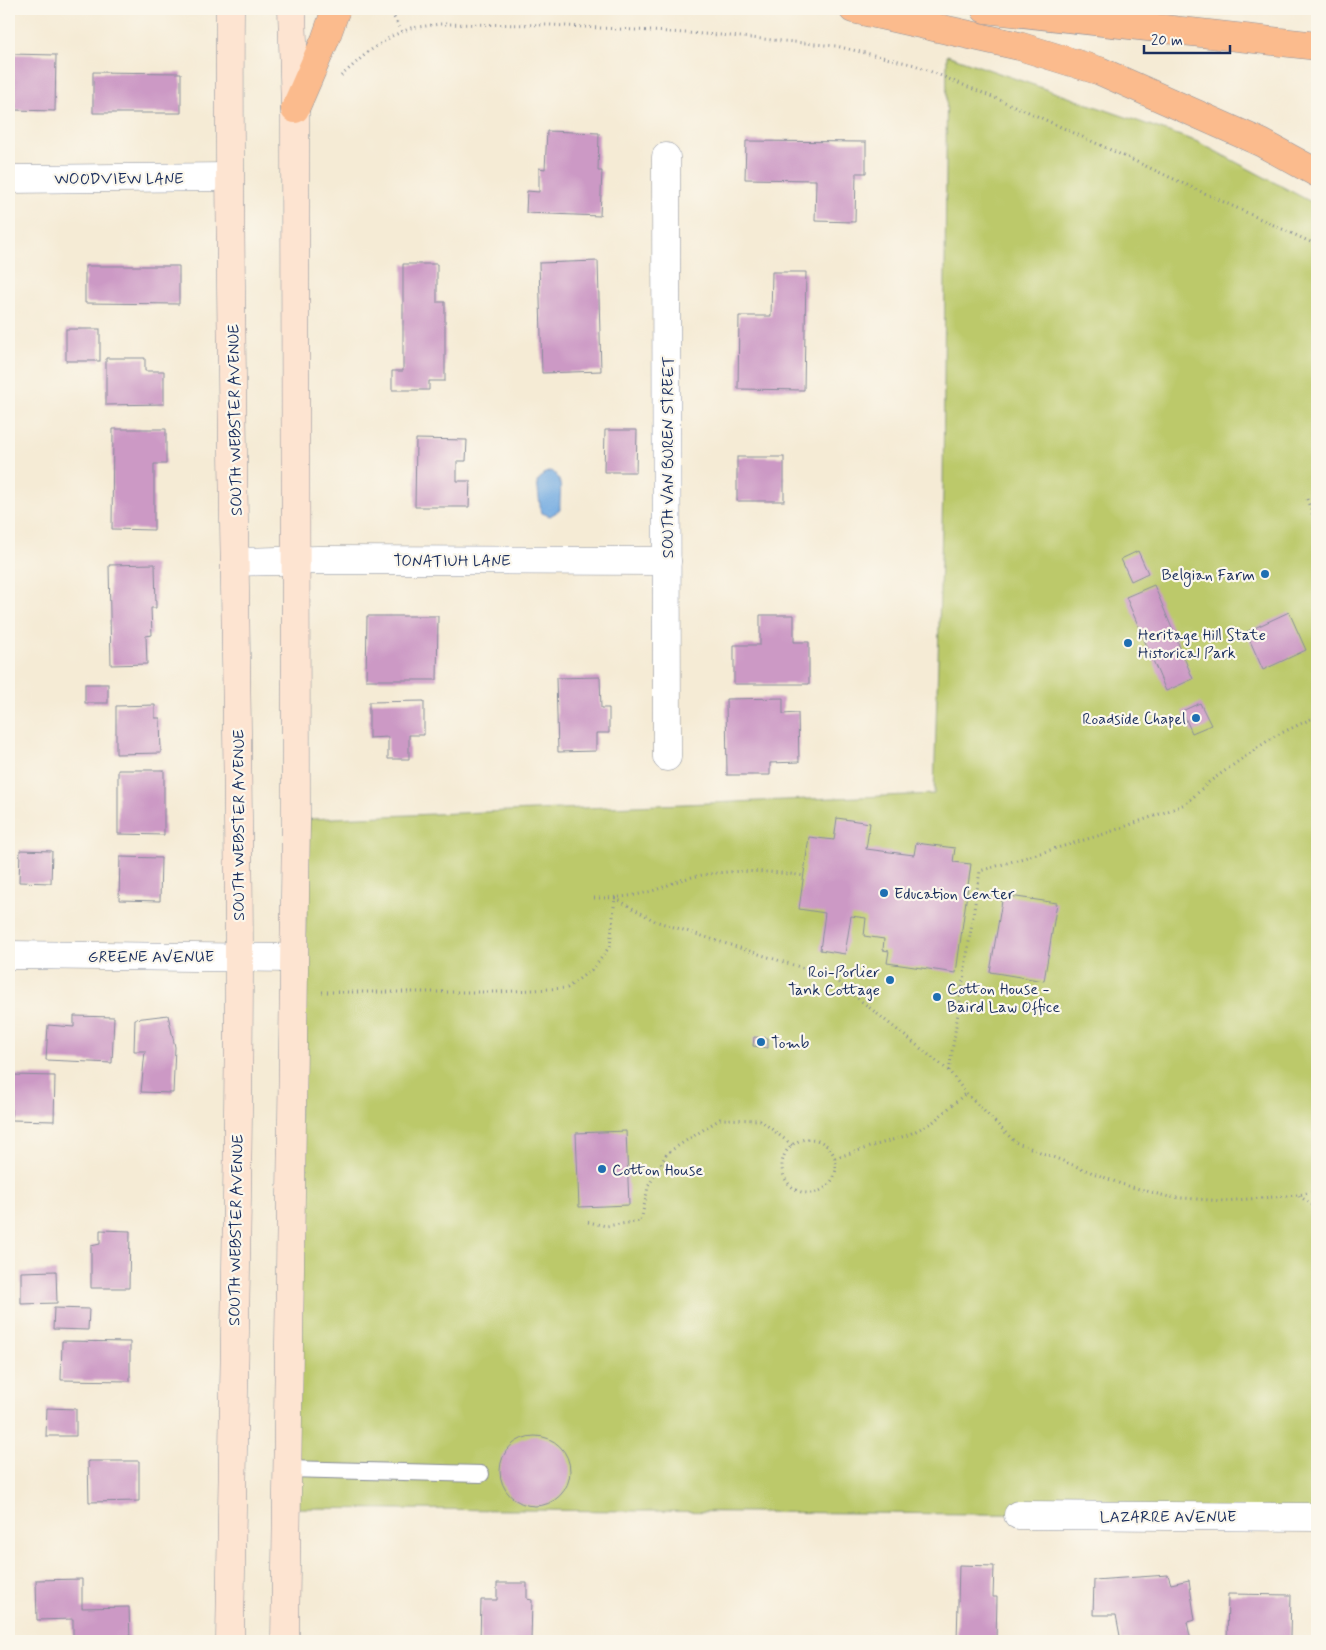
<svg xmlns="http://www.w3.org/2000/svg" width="1326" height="1650" viewBox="0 0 1326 1650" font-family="Mynerve,sans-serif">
  <rect width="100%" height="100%" fill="#fbf7ec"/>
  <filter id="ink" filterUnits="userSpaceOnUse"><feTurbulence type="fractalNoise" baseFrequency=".02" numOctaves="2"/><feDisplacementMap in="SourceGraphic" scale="10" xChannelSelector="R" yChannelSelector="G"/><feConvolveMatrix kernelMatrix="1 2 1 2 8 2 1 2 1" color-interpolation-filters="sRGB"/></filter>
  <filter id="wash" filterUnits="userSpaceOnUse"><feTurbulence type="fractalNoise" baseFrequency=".0096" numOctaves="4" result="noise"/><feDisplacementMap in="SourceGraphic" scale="20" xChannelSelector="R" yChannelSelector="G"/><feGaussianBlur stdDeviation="1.12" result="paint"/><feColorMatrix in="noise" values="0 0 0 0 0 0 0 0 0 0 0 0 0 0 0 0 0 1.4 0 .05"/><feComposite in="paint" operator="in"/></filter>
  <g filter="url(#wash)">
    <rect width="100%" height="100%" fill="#f5ebd5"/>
    <path fill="#bcc96b" stroke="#6c7c64" d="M947,55L1198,142L1317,205V1517L286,1508L309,819L934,794L943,491Z"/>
    <path fill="#72aae1" stroke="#466ca0" d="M552,471C565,481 559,494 560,510L550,516L542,513C540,510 538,488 537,482L545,473Z"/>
    <g id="blocks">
      <g fill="#cc99c5">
        <path d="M9,54L56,55L55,111L15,110V95H9Z"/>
        <path d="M93,72L181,73V113H93Z"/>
        <path d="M547,131L599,133L598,171H602L600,216L526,213L527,191L539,192V168L545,169Z"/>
        <path d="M746,141L866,142V173H856L855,222L815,221L816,180L745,179Z"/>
        <path d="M598,261L601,371L542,373L539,263Z"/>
        <path d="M403,264H437V302H445V381H429V390H392V371H403Z"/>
        <path d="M85,266H179V304L85,303Z"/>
        <path d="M772,272H806L804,390L738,389L739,316H771Z"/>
        <rect x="66" y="329" width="34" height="32"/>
        <path d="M106,358H145V371H164V404L106,405Z"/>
        <path d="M113,429H166V464H154V530L112,529Z"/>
        <path d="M605,430H637L636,472H604Z"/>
        <path d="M416,439L467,440L466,461H457V481H470L469,507H415Z"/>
        <rect x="737" y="457" width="47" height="44"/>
        <path d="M1138,551L1148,573L1131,581L1121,559Z"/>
        <path d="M155,564L156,608H151L152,635L146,636L147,664L111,665L109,565Z"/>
        <path d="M1154,585L1193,679L1166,691L1126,597Z"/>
        <path d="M1289,612L1306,650L1263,670L1246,632Z"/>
        <path d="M760,615H794V642H809V684H734V645H760Z"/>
        <path d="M367,616H438L437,680H366Z"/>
        <path d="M600,677L601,708H609V733H596V751L558,752L556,678Z"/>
        <rect x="85" y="684" width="23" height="19"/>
        <path d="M783,698V714L798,713L799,762L770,763V775H727L726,699Z"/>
        <path d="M424,701V735H409V759H388V737L369,738V702Z"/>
        <path d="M1200,703L1211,725L1192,733L1182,711Z"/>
        <path d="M155,705V718H160L161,753L116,754V706Z"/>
        <path d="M118,770H164V835L118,834Z"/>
        <path d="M837,818L870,823L866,849L914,855L916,843L955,848L953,862L971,864L956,973L887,963L889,951L883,950L884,939L864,936L866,918L851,916L845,954L820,950L825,913L799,909L809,837L834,840Z"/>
        <path d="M20,850L52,851L51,883L19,882Z"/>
        <path d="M120,857L161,858L160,901L119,900Z"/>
        <path d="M1003,895L1057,903L1044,981L990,972Z"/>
        <path d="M168,1015L175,1047L173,1093L141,1092L145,1051H134L135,1019Z"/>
        <path d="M74,1016L114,1017L112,1063L46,1060L48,1025L74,1027Z"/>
        <path d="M754,1037L768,1038V1048L753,1046Z"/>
        <path d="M12,1075L55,1076L54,1121L11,1120Z"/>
        <path d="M626,1131L629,1205L579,1207L576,1133Z"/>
        <path d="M100,1230L130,1231L129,1288H91V1246L100,1244Z"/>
        <path d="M56,1271L57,1303L21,1304V1272Z"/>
        <path d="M54,1308L89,1309L88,1330L53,1329Z"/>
        <path d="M62,1341L130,1342V1381L61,1380Z"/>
        <path d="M47,1408L76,1409V1436H46Z"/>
        <circle cx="535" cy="1471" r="35"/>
        <path d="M88,1461H139V1501L89,1502Z"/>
        <path d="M959,1565L994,1566L993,1597H997L996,1641H957Z"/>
        <path d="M1168,1575L1171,1584L1189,1580L1195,1620L1187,1622L1191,1641H1145V1639L1121,1641L1116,1615H1093L1094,1580Z"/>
        <path d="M82,1579V1608L129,1607L130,1641H73V1619L37,1620L36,1580Z"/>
        <path d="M497,1583H527V1599L532,1600L531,1641H480L481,1600H497Z"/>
        <path d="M1228,1594L1291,1595L1290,1638H1302V1641H1227Z"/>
      </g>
    </g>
  </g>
  <g filter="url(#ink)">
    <use href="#blocks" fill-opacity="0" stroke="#888d9a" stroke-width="1"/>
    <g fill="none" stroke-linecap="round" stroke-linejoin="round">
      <defs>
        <path id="lane" d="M287,1469L481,1474"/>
        <g id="street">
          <path d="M666,157L667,757"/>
          <path d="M9,179L229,177"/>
          <path d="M236,562L318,560L667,561"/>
          <path d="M9,955L293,958"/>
          <path d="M1018,1515L1317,1517"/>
        </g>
        <g id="secondary">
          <path d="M230,9C228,323 238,638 239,952C239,1182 233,1412 230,1641"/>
          <path d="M285,1641L296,821L295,109L292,9"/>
        </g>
        <g id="primary">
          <path d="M853,9L1019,46L1100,71L1262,143L1317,173"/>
          <path d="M295,109L325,40L336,9"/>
        </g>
        <path id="highway" d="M985,9L1317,46"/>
      </defs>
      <use href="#lane" stroke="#888d9a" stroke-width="18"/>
      <use href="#street" stroke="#888d9a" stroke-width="29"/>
      <use href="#secondary" stroke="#888d9a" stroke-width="29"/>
      <use href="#primary" stroke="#888d9a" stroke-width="29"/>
      <use href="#highway" stroke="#888d9a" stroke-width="29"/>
      <g stroke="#888d9a" stroke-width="3" stroke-dasharray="1 4" stroke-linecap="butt">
        <path d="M389,9L402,31"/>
        <path d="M341,76L368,52L392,36L411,28L440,24L550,25L720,35L836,46L915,65L1024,110L1317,245"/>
        <path d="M1307,499L1317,527"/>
        <path d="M594,898C612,898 630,897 648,892C662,889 674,881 688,878C725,869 766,870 804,876"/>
        <path d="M615,898L655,921L831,977L949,1071L966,1093L1015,1142L1121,1184L1169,1197L1224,1201L1298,1195L1317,1191"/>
        <path d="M322,992H497L567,988L594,968L610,946L615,898"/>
        <path d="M949,1071L980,871L1104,834L1171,810L1187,803L1209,782L1273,737L1317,716"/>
        <circle cx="809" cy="1166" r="27"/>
        <path d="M835,1158L908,1135L933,1122L966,1093"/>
        <path d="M1299,1196L1317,1208"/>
        <path d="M588,1222L606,1226L641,1221L648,1187L667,1153L720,1119L760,1120L792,1145"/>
      </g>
      <use href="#lane" stroke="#fff" stroke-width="16"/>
      <use href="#street" stroke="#fff" stroke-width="28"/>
      <use href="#secondary" stroke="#fde4d1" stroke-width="28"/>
      <use href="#primary" stroke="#fbbb8d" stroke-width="28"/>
      <use href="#highway" stroke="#fbbb8d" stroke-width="28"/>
    </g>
  </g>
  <g fill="#1f6fb2" stroke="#fbf7ec" stroke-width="2">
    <circle cx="1265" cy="574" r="5"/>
    <circle cx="1128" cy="643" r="5"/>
    <circle cx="1196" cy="718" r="5"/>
    <circle cx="884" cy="893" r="5"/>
    <circle cx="890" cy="980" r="5"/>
    <circle cx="937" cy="997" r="5"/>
    <circle cx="761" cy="1042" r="5"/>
    <circle cx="602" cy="1169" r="5"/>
  </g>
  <g text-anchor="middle" stroke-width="4.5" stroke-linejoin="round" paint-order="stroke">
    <g font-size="16" fill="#1b2f5e" stroke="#fbf7ec">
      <text x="119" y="184">WOODVIEW LANE</text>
      <text transform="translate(234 420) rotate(-91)" y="6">SOUTH WEBSTER AVENUE</text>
      <text transform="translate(667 457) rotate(-90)" y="6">SOUTH VAN BUREN STREET</text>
      <text x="452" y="566">TONATIUH LANE</text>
      <text transform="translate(238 825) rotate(-90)" y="6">SOUTH WEBSTER AVENUE</text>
      <text x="151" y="962">GREENE AVENUE</text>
      <text transform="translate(235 1230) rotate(-89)" y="6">SOUTH WEBSTER AVENUE</text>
      <text x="1168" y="1522">LAZARRE AVENUE</text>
    </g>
    <g font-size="16" fill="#1b2f5e" stroke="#fbf7ec" text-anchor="start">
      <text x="1255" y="580" text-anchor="end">Belgian Farm</text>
      <text x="1138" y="640">Heritage Hill State<tspan x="1138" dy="18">Historical Park</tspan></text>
      <text x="1186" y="724" text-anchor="end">Roadside Chapel</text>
      <text x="894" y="899">Education Center</text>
      <text x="880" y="977" text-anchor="end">Roi-Porlier<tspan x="880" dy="18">Tank Cottage</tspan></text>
      <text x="947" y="994">Cotton House -<tspan x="947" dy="18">Baird Law Office</tspan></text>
      <text x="771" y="1048">Tomb</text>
      <text x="612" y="1175">Cotton House</text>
    </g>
  </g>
  <rect width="1326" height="1650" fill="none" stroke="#fbf7ec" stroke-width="30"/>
  <path d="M1144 45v8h86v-8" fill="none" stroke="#1b2f5e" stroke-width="2.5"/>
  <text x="1151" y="45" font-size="15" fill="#1b2f5e" stroke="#fbf7ec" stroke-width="4" paint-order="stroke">20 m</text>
</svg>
